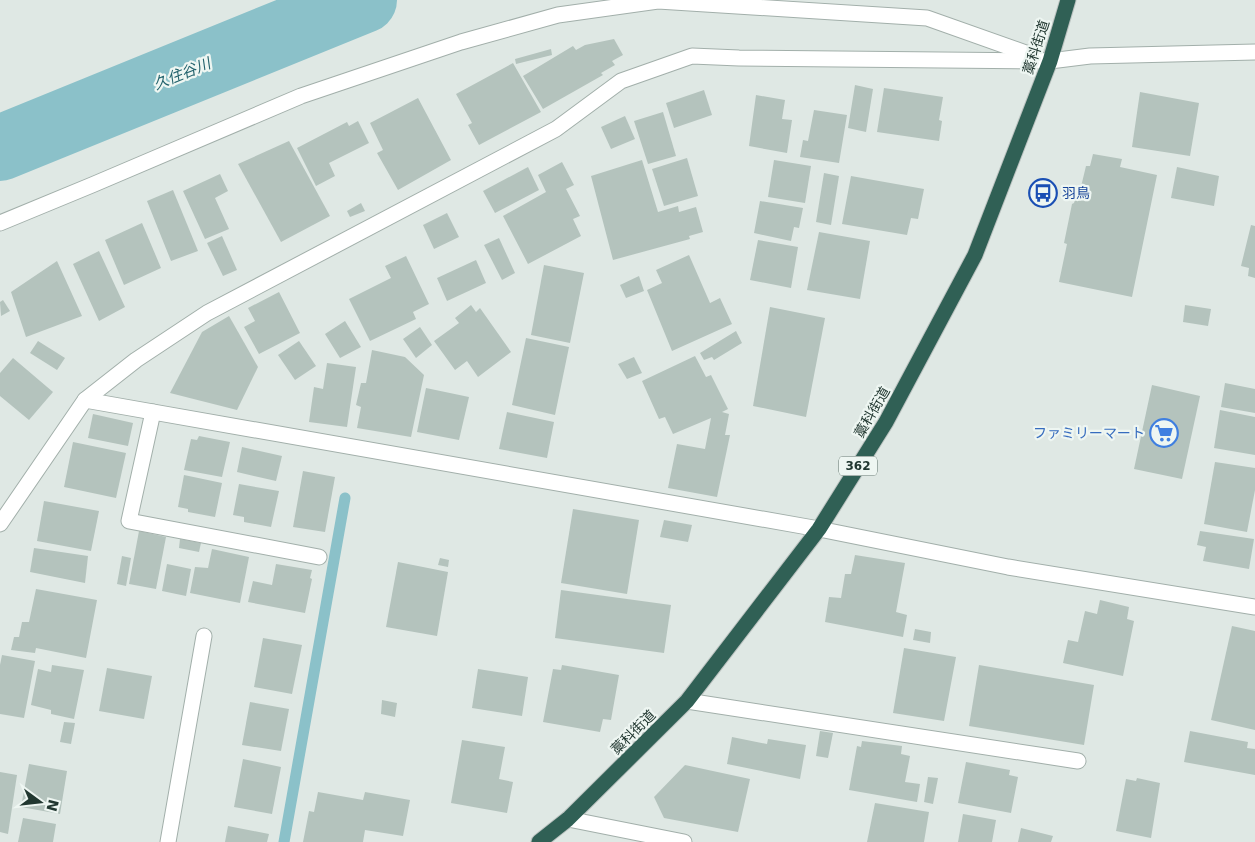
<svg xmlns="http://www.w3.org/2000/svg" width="1255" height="842" viewBox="0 0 1255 842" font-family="'DejaVu Sans','Noto Sans JP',sans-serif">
  <rect width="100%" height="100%" fill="#dfe8e4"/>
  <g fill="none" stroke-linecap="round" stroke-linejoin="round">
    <path stroke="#8bc1c9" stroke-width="11" d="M284,842L345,498"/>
    <path stroke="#8bc1c9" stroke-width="66" d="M0,148L364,0"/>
  </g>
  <g fill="#b4c3bd">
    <path d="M614,39L623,55L612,61L615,65L601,73L603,75L543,109L523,76L573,46L576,50L585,45Z"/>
    <path d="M551,49L552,55L516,64L515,59Z"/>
    <path d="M513,63L541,112L479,145L468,125L472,123L456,94Z"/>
    <path d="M855,85L873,89L866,132L848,128Z"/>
    <path d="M884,88L943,97L939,120L942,121L939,141L877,132Z"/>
    <path d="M704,90L712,115L674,128L666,103Z"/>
    <path d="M1140,92L1199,103L1190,156L1132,147Z"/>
    <path d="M756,95L785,100L782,119L792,120L787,153L749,146Z"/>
    <path d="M418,98L451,160L398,190L377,153L383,150L370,123Z"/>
    <path d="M814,110L847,115L839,163L800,157L803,140L808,141Z"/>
    <path d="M663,112L676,156L648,164L634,121Z"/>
    <path d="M625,116L635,139L611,149L601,127Z"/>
    <path d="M358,121L369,143L329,163L335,176L316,186L297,148L347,122L349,126Z"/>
    <path d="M289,141L330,216L281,242L238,164Z"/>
    <path d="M1093,154L1122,159L1120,167L1157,175L1132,297L1059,282L1067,244L1064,243L1072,204L1074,203L1077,194L1079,195L1086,166H1090Z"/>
    <path d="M687,158L698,196L664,206L652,169Z"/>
    <path d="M642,160L658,212L678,206L679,212L696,207L703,232L689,236L690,239L613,260L591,176Z"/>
    <path d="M774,160L811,166L805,203L768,197Z"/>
    <path d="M562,162L574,185L566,189L580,216L573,219L581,236L528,264L503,216L546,192L538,175Z"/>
    <path d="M528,167L539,190L495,213L483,191Z"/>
    <path d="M1177,167L1219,176L1214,206L1171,198Z"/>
    <path d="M824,173L839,176L831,225L816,222Z"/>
    <path d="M220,174L228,191L215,198L229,229L205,239L183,191Z"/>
    <path d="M851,176L924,189L918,219L911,218L907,235L842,224Z"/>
    <path d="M173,190L198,251L171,261L147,201Z"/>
    <path d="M760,201L803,208L799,228L794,227L791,241L754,233Z"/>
    <path d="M361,203L365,211L350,217L347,211Z"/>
    <path d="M447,213L459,237L434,249L423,225Z"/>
    <path d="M142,223L161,268L124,285L105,240Z"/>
    <path d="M1251,225L1255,226V278L1248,276L1249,268L1241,266Z"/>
    <path d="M819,232L870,241L860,299L807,290Z"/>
    <path d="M222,236L237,270L223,276L207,243Z"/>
    <path d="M499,238L515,273L502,280L484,245Z"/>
    <path d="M758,240L798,247L791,288L750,280Z"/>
    <path d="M99,251L125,307L99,321L73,264Z"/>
    <path d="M689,255L710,303L720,298L732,324L672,351L647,290L662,283L656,270Z"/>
    <path d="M406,256L429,304L413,312L416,319L370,341L349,299L391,278L385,266Z"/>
    <path d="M476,260L486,283L447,301L437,278Z"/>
    <path d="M57,261L82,316L26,337L11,292Z"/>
    <path d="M544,265L584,273L570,343L531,335Z"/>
    <path d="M639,276L644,291L626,298L620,285Z"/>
    <path d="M279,292L300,333L259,354L244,327L255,321L248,308Z"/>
    <path d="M3,300L10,311L1,316L0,302Z"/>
    <path d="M471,305L476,312L480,308L511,352L478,377L467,361L455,370L434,341L459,323L455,318Z"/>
    <path d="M1185,305L1211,309L1208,326L1183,322Z"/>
    <path d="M770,307L825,318L806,417L753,406Z"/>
    <path d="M229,316L258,367L237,410L170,393L202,332Z"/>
    <path d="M345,321L361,347L340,358L325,334Z"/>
    <path d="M420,327L432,345L416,358L403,339Z"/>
    <path d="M736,331L742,343L714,360L712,357L704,360L700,353Z"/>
    <path d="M526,338L569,347L555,415L512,405Z"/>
    <path d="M38,341L65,358L57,370L30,353Z"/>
    <path d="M299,341L316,366L295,380L278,355Z"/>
    <path d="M372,350L405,357L424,375L411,437L357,428L361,407L356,405L361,383H366Z"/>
    <path d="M695,356L706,377L711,375L728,409L722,412L729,414L725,435H730L717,497L668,488L677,444L705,449L711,418L673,434L665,417L659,419L642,381Z"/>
    <path d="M634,357L642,373L627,379L618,364Z"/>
    <path d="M13,358L53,392L29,420L0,396V373Z"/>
    <path d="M327,363L356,367L347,427L309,422L314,387L323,389Z"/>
    <path d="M1225,383L1255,389V413L1221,407Z"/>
    <path d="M1152,385L1200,396L1182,479L1134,469Z"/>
    <path d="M426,388L469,397L459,440L417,432Z"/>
    <path d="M1220,410L1255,417V455L1214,448Z"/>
    <path d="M507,412L554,422L547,458L499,449Z"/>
    <path d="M93,414L133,423L128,446L88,438Z"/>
    <path d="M199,436L230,442L222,477L184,470L191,439L197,440Z"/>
    <path d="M73,442L126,453L116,498L64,487Z"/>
    <path d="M242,447L282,456L276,481L237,472Z"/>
    <path d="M1215,462L1255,468V490L1247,532L1204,524Z"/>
    <path d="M303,471L335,477L325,532L293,527Z"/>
    <path d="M184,475L222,483L215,517L188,512V509L178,507Z"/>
    <path d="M239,484L279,491L271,527L244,522V517L233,515Z"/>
    <path d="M44,501L99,511L91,551L37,541Z"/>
    <path d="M573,509L639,520L627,594L561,583Z"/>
    <path d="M664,520L692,525L688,542L660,537Z"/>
    <path d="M139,531L166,537L156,589L129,584Z"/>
    <path d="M1200,531L1254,539L1249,569L1203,561L1206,547L1197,545Z"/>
    <path d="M180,539L201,543L199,552L179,548Z"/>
    <path d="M34,548L88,556L85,583L30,572Z"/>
    <path d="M212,549L249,557L240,603L190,593L195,567L208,568Z"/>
    <path d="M855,555L905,563L896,612L907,615L903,637L825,622L829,597L841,598L845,574H851Z"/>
    <path d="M122,556L131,558L126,586L117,584Z"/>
    <path d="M440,558L449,560L448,567L438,565Z"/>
    <path d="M398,562L448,572L437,636L386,627Z"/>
    <path d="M167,564L191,569L186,596L162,591Z"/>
    <path d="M276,564L312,570L310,578L312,579L305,613L248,602L253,581L272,585Z"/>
    <path d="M36,589L97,600L86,658L36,648L35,653L11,650L14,637H19L22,622H29Z"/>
    <path d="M561,590L671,605L664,653L555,638Z"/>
    <path d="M1100,600L1129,607L1127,619L1134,621L1123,676L1063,663L1068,640L1078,642L1085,611L1097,614Z"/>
    <path d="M1232,626L1255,631V730L1211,720Z"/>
    <path d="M915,629L931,632L930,643L913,640Z"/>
    <path d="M263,638L302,645L292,694L254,687Z"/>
    <path d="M904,648L956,657L944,721L893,713Z"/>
    <path d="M2,655L35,661L24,718L0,714V665Z"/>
    <path d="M52,665L84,670L74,719L51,714V710L31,705L38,669L51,672Z"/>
    <path d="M562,665L619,675L611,720L603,719L600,732L543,722L553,669L561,670Z"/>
    <path d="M979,665L1094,685L1084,745L969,726Z"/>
    <path d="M107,668L152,676L144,719L99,711Z"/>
    <path d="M478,669L528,677L522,716L472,708Z"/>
    <path d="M382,700L397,703L395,717L381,714Z"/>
    <path d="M250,702L289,709L281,751L242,745Z"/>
    <path d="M64,722L75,723L71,744L60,742Z"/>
    <path d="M820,731L833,733L828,758L816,756Z"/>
    <path d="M1190,731L1248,742L1247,748L1255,749V775L1184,762Z"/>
    <path d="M732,737L767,744L768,739L806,745L800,779L727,764Z"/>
    <path d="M462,740L505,747L499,779L513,782L507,813L451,803Z"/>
    <path d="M862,741L902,746L901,754L910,756L905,782L920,784L917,802L849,790L857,746L861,747Z"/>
    <path d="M243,759L281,767L272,814L234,807Z"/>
    <path d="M966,762L1010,770L1009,775L1018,777L1011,813L958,803Z"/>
    <path d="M29,764L67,771L60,814L21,807Z"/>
    <path d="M685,765L750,779L738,832L664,818L654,797Z"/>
    <path d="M0,772L17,775L8,834L0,832Z"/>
    <path d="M928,777L938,778L933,804L924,802Z"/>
    <path d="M1137,778L1160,783L1151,838L1116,831L1126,779L1136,781Z"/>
    <path d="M318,792L363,800L365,792L410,800L403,836L365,830L363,842H303L309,811L314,812Z"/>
    <path d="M875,803L929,812L924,842H867Z"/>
    <path d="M963,814L996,820L992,842H958Z"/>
    <path d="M23,818L56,824L53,842H18Z"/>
    <path d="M228,826L269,834L267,842H225Z"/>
    <path d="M1021,828L1053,836L1051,842H1018Z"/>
  </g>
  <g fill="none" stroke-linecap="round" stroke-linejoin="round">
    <defs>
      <g id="street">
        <path d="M0,223L92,185L301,96L461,42L558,15L658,1L927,18L1037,57"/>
        <path d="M85,400L819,529L1008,567L1255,607"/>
        <path d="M153,412L129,521L319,557"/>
        <path d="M0,524L85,400L136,360L207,313L556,129L621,81L692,56L739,58L1050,61L1090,56L1255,52"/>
        <path d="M687,701L1078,761"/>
        <path d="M568,819L684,842"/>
        <path d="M168,842L204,636"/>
      </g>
      <path id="highway" d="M539,842L568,819L687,701L819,529L886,422L975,255L1050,61L1068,0"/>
    </defs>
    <use href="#street" stroke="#a2afaa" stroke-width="17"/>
    <use href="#highway" stroke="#bcc3c1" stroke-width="17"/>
    <use href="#street" stroke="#fff" stroke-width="15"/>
    <use href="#highway" stroke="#306055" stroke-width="15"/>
  </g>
  <defs>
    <symbol id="bus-ring" viewBox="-11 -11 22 22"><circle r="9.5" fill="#eef6f2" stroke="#1a4fb4" stroke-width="1.5"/><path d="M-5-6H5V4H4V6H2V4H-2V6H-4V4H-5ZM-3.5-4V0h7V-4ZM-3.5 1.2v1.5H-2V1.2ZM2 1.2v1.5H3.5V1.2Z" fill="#1a4fb4"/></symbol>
    <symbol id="supermarket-ring" viewBox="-11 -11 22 22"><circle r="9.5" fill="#eef6f2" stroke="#3f7fe0" stroke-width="1.5"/><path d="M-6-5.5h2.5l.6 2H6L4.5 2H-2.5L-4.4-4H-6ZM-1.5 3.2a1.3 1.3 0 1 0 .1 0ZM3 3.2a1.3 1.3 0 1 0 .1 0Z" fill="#3f7fe0"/></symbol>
  </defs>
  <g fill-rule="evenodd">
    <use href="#bus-ring" x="1027" y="177" width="32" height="32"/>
    <use href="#supermarket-ring" x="1148" y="417" width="32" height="32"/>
  </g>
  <g text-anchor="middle" stroke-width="4.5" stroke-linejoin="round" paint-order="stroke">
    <rect fill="#eef6f2" stroke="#5e706a" stroke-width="1" x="839" y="456.5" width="38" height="19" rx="4"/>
    <g font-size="12" font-weight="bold" fill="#213730">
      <text x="858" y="470">362</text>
    </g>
    <g font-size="14" fill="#213730" stroke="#eef6f2">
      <text transform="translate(1036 47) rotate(-72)" y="5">藁科街道</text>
      <text transform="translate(872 412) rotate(-60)" y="5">藁科街道</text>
      <text transform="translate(633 732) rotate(-45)" y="5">藁科街道</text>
    </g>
    <g font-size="14" fill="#164399" stroke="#eef6f2" text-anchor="start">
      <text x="1062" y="198">羽鳥</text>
    </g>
    <g font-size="14" fill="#366cbe" stroke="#eef6f2" text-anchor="end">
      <text x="1145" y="438">ファミリーマート</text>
    </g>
    <g font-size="15" font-style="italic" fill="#22626c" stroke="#eef6f2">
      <text transform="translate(182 74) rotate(-22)" y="5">久住谷川</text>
    </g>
  </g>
  <g transform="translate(40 802) rotate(105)" stroke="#eef6f2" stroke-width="4" paint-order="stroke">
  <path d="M0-4L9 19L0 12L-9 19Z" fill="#213730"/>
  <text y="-8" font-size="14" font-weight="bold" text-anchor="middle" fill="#213730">N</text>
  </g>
</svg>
